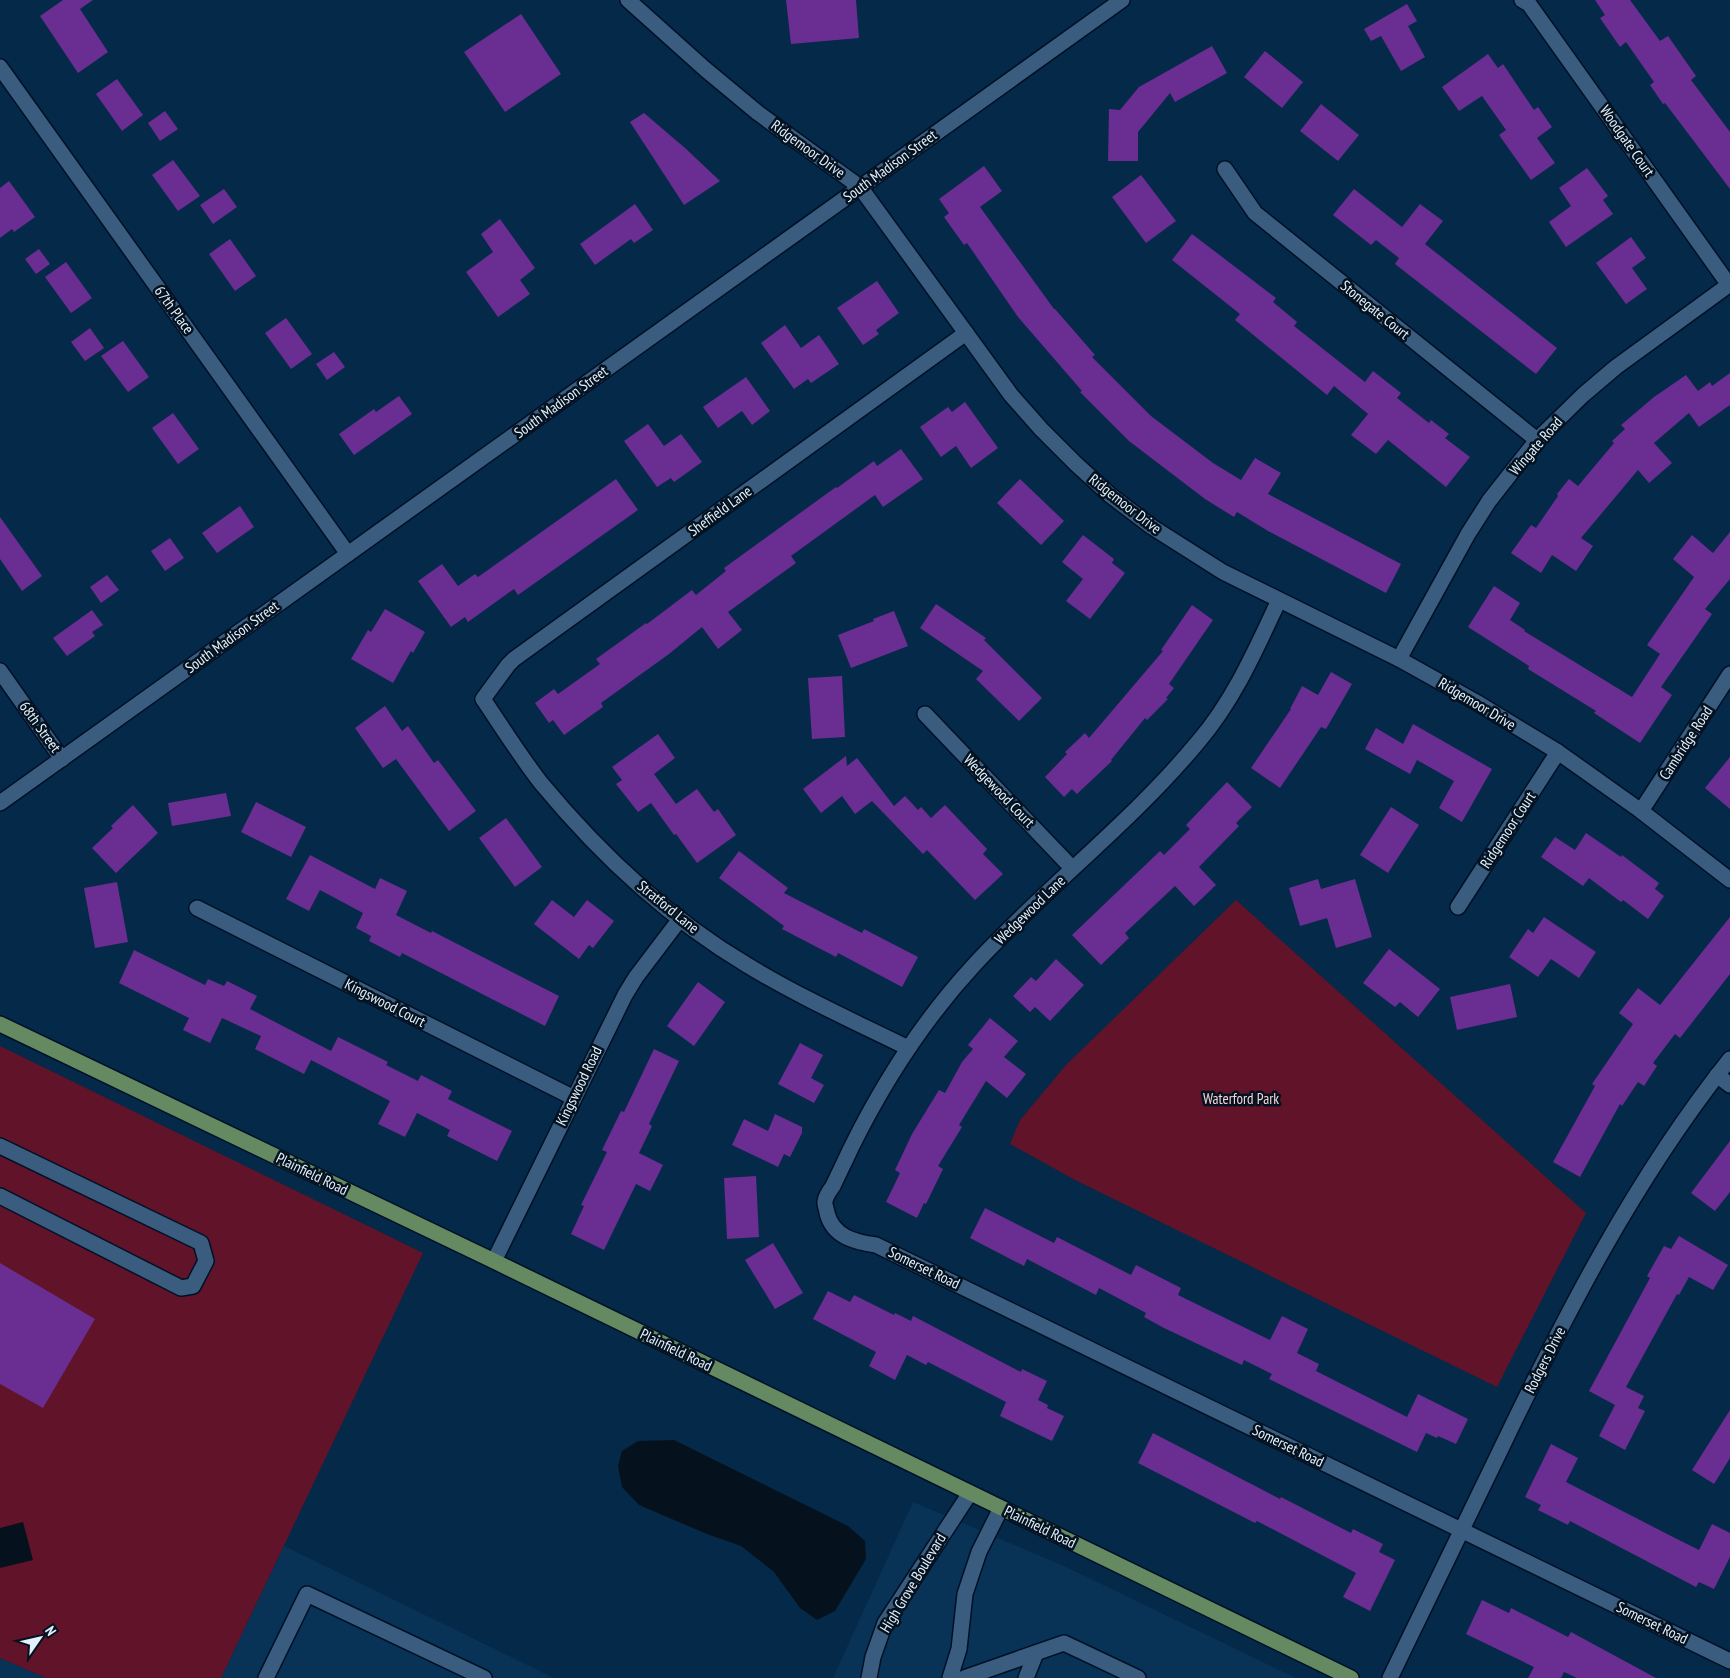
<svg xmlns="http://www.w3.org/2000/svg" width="1730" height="1678" viewBox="0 0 1730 1678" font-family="'PT Sans Narrow',sans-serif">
  <rect width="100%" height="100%" fill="#052948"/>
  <g fill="#083356">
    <path d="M913,1502L1064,1566L1296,1678H833Z"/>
    <path d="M284,1546L554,1678H221Z"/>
    <path d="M0,1658L46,1678H0Z"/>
  </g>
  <g fill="#601329">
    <path d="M1236,900L1586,1213L1497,1387L1075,1180L1010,1144L1020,1120L1066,1065Z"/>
    <path d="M0,1046L423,1253L221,1678H46L0,1658Z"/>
  </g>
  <g fill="#05121e">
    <path d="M674,1440L848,1526L865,1541L866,1559L835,1611L817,1620L800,1608L774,1572L741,1546L707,1534L639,1505L622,1487L618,1466L622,1451L638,1441Z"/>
    <path d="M23,1522L33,1560L0,1568V1528Z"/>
  </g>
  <g fill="#6a2d91">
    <path d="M63,0H93L80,9L108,52L78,73L40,16Z"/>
    <path d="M786,0H856L859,38L791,44Z"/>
    <path d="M1595,0H1630L1660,41L1668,36L1696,76L1691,80L1730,132V189L1665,103L1663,104L1650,85L1654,82L1626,42L1620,47L1600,18L1605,15Z"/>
    <path d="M1407,4L1417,21L1408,26L1425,57L1401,71L1381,36L1371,41L1364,29Z"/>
    <path d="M521,14L561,74L505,112L464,52Z"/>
    <path d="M1212,46L1227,73L1175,102L1170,93L1138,132V161H1108L1109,109L1120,110L1139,87Z"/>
    <path d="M1265,51L1303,82L1282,108L1244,77Z"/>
    <path d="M1488,54L1498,68L1503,64L1534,110L1538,107L1552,127L1537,138L1555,163L1531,180L1499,135L1506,130L1482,96L1459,111L1442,87Z"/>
    <path d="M117,79L143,115L122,131L96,94Z"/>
    <path d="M1321,104L1359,135L1338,161L1300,131Z"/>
    <path d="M165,111L178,129L160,141L148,123Z"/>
    <path d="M644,113L685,148L720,181L684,205L630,122Z"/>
    <path d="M173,160L200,196L178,211L152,175Z"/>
    <path d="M984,166L1002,191L980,207L1054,309H1055L1095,355L1092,357L1151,416L1213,463L1241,480L1255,458L1281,473L1268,494L1401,564L1386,593L1268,531L1237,512L1234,517L1205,499L1129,441L1080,392L1082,391L1018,317L967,243L964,245L944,217L949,213L939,199Z"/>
    <path d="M1587,168L1608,196L1603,200L1613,214L1566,247L1549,222L1571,206L1559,188Z"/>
    <path d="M1141,175L1176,221L1146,243L1112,197Z"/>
    <path d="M9,181L35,217L14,232L12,229L0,238V188Z"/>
    <path d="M224,189L237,207L213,224L200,205Z"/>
    <path d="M1354,189L1402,227L1420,204L1443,221L1425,244L1557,348L1536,374L1395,264L1399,258L1376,240L1371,245L1333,215Z"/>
    <path d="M635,204L653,230L634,243L631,239L595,265L580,244Z"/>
    <path d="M500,219L535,268L520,280L530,294L498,317L466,272L493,252L481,234Z"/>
    <path d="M1192,234L1276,298L1273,302L1297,322L1294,326L1365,382L1373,371L1401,393L1397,398L1429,423L1431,420L1449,434L1445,438L1470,457L1446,487L1388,440L1376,454L1351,435L1368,414L1334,386L1327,395L1235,320L1240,314L1172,260Z"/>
    <path d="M1631,237L1646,258L1632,268L1647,289L1626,304L1596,263Z"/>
    <path d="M230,239L256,276L235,291L209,254Z"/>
    <path d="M39,249L50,264L36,274L25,259Z"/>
    <path d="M66,262L92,298L71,313L45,277Z"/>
    <path d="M877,281L899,313L876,330L879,334L863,345L837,308Z"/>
    <path d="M286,318L312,354L291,369L265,333Z"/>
    <path d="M785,325L801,348L819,335L839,364L811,383L808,379L794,389L761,343Z"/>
    <path d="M90,328L104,348L85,361L71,342Z"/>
    <path d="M123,341L149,377L128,392L101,356Z"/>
    <path d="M334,352L345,367L327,380L316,364Z"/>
    <path d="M1730,373V405L1699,427L1689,413L1654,443L1672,463L1649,483L1638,470L1581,538L1593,546L1576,571L1552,555L1541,573L1511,553L1531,525L1536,528L1558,496L1557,494L1569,479L1578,486L1614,443L1612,441L1625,429L1621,425L1654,397L1686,375L1698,391L1710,382L1712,386Z"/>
    <path d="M746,377L770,411L752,425L742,411L718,428L703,407Z"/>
    <path d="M399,396L412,414L354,455L339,434L374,409L376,412Z"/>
    <path d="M965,402L998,448L971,468L956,446L941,457L920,427L948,407L952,412Z"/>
    <path d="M173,413L199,449L178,464L152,428Z"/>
    <path d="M648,424L664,446L681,434L702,462L674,482L671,478L657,487L624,441Z"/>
    <path d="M901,449L923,479L883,507L875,495L791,556L796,563L728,612L742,630L718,649L702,627L669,654L601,703L603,707L564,735L553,720L549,723L535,703L554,689L558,694L600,664L596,659L646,623L647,624L692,590L696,595L726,571L724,568L836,487L837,488L874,461L877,466Z"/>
    <path d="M616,479L638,510L518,595L514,589L468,622L465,617L451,627L418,581L442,564L458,586L475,574L478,577Z"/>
    <path d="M1020,479L1064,521L1041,545L997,503Z"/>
    <path d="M240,506L254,527L217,553L202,533Z"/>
    <path d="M0,517L42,576L22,591L0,559Z"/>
    <path d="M1730,532V579L1705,609L1712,614L1661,687L1672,695L1640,743L1594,713L1596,711L1528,669L1529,666L1468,627L1494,586L1520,603L1510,620L1525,630L1524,631L1632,697L1660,654L1647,645L1694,577L1673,559L1692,535L1713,553Z"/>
    <path d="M1083,535L1114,559L1112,563L1125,573L1090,619L1066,601L1083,579L1062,562Z"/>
    <path d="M170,538L184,558L165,571L151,551Z"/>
    <path d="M107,575L119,590L101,603L90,587Z"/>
    <path d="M936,604L986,638L984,640L1042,698L1019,721L976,679L983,671L920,628Z"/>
    <path d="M1192,605L1213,620L1169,684L1174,688L1166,698L1168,699L1147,720L1145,718L1111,760L1112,761L1077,794L1072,789L1064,797L1045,777L1067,754L1065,752L1085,733L1089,738L1163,651L1161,650Z"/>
    <path d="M385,609L425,632L413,653L411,651L393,683L351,659L368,630L371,632Z"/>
    <path d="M92,610L103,625L92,632L95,636L67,656L53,638Z"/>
    <path d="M894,611L908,646L851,668L838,635L874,621L873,619Z"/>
    <path d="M1331,672L1352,684L1326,729L1321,727L1280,788L1251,768L1291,709H1290L1302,686L1318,695Z"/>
    <path d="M842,676L845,737L812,739L808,678Z"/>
    <path d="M385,706L402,731L408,726L434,763L438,760L476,811L449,831L396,759L383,768L355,728Z"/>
    <path d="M1413,724L1492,769L1462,822L1439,808L1454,781L1417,760L1410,774L1365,749L1376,728L1403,744Z"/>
    <path d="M658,734L675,758L654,774L676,804L697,789L714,812L718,809L736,835L697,863L676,834L674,835L651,803L638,812L616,784L622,780L612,767Z"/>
    <path d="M846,756L847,766L857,758L894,806L905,796L918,810L921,807L931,818L945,805L987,849L983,854L1003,874L975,900L927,850L923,854L872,801L855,814L842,796L821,813L803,789Z"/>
    <path d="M1730,757V809L1705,788Z"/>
    <path d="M1227,782L1252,807L1236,823L1239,826L1199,867L1216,885L1194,906L1175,886L1125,933L1129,938L1101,965L1072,935L1160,851L1164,855L1190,829L1186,825Z"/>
    <path d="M226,793L231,816L172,826L168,803Z"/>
    <path d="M256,802L306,827L291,857L241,832Z"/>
    <path d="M133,805L158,833L116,873L92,848L113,828L111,826Z"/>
    <path d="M1391,807L1419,825L1388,873L1360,855Z"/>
    <path d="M506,818L542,867L515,887L479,838Z"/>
    <path d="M1586,833L1621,857L1622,855L1659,883L1655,889L1664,896L1648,919L1623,900L1621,902L1589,878L1583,886L1541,857L1555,837L1575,850Z"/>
    <path d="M739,851L788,888L784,893L862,933L864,929L918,957L902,987L838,953L836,957L782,929L784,926L719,878Z"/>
    <path d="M310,855L375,889L380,878L407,891L396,915L431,933L432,931L559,996L545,1026L402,953L400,957L369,941L371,936L356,928L363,913L320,890L309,911L286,899Z"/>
    <path d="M1318,879L1321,889L1355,879L1372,937L1336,948L1327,918L1300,926L1289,888Z"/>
    <path d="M117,882L128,942L95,948L84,888Z"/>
    <path d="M552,900L574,917L587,900L614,921L593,948L589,945L579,959L534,924Z"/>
    <path d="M1544,917L1596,952L1579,978L1551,959L1538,977L1509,957L1528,929L1533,933Z"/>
    <path d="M1730,917V974L1680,1038L1675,1034L1653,1063L1657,1066L1644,1086L1638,1082L1622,1106L1620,1104L1580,1177L1553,1162L1595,1086L1592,1084L1633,1024L1619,1013L1638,988L1660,1005Z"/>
    <path d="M1389,949L1440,989L1418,1017L1400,1002L1395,1007L1363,983Z"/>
    <path d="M134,950L205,985L208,979L224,986L227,981L257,996L250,1009L331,1051L338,1037L388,1062L386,1065L418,1081L421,1075L452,1091L448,1099L512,1131L497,1161L447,1136L450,1130L417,1113L405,1137L378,1124L390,1101L311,1060L304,1074L255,1049L261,1036L222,1018L210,1043L183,1030L189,1018L119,983Z"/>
    <path d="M1056,959L1084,985L1050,1021L1035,1007L1030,1012L1013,996L1031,977L1036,981Z"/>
    <path d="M698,982L725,1002L694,1046L667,1026Z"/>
    <path d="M1510,984L1517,1017L1457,1030L1450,997Z"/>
    <path d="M990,1018L1018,1041L1004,1057L1026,1074L1007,1098L986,1081L959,1125L962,1127L938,1166L943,1169L926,1204L924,1203L917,1218L886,1202L900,1173L895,1170L912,1134L939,1090L945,1093L962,1062L973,1049L968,1045Z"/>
    <path d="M800,1043L823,1055L811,1078L824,1085L814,1103L778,1084Z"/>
    <path d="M654,1049L679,1061L649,1124L652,1126L639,1153L663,1165L650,1191L636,1184L604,1250L571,1234L584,1206L581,1205L607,1152L602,1150L621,1111L624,1112Z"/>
    <path d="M775,1114L802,1127V1133L790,1157L784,1154L778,1167L732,1145L744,1119L768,1131Z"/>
    <path d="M1730,1141V1192L1715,1211L1691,1193Z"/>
    <path d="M756,1176L759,1237L727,1239L724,1178Z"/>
    <path d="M985,1208L1054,1243L1057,1237L1131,1275L1136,1265L1181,1288L1178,1295L1270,1340L1282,1316L1308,1329L1297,1353L1319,1364L1316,1371L1407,1417L1418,1394L1468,1419L1456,1444L1438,1436L1437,1438L1426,1433L1417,1452L1269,1379L1272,1374L1244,1360L1242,1365L1164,1328L1144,1317L1146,1313L1099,1288L1096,1295L1027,1259L1024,1266L970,1238Z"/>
    <path d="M1679,1236L1728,1265L1713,1290L1689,1277L1679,1295L1677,1294L1626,1387L1644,1396L1638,1408L1645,1411L1625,1450L1599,1436L1615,1405L1589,1391L1650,1278L1647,1276L1664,1246L1671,1249Z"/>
    <path d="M773,1243L803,1293L775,1309L745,1260Z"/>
    <path d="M0,1263L95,1319L43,1408L0,1384Z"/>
    <path d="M828,1291L850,1302L854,1295L894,1315L895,1313L911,1321L913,1316L1021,1372L1022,1369L1047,1381L1038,1400L1048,1405L1047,1408L1064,1416L1052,1441L1000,1416L1006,1402L928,1362L926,1365L907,1355L895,1380L869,1366L876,1352L813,1319Z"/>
    <path d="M1730,1410V1458L1714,1484L1692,1470Z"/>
    <path d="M1153,1433L1280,1499L1281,1497L1351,1533L1353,1529L1383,1544L1379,1552L1395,1560L1370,1611L1343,1597L1356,1573L1257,1521L1255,1523L1138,1463Z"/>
    <path d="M1551,1444L1578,1458L1566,1482L1673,1537L1699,1550L1712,1524L1730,1533V1557L1714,1589L1699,1582L1696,1587L1570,1521L1568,1525L1538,1510L1541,1505L1525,1497Z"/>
    <path d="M1482,1600L1509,1613L1511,1608L1568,1637L1571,1632L1656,1678H1577L1564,1672L1561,1678H1528L1534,1667L1466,1634Z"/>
  </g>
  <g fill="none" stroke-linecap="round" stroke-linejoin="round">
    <defs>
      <g id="minor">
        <path d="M628,0L705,69L758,113L860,187L1011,395L1041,429L1076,464L1110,495L1152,527L1223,572L1399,659L1476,702L1558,752L1641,811L1730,880"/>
        <path d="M1522,0L1529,4L1729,285"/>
        <path d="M0,67L348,554"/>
        <path d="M1225,169L1255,213L1537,440"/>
        <path d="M1279,600C1256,649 1234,700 1198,742C1131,823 1046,887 975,964C924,1019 884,1081 851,1148C845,1161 839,1173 833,1186C830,1190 826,1196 825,1201C824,1204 827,1210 827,1213C833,1237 855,1242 876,1245L1730,1661"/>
        <path d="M1399,659L1468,534L1489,501L1537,440L1583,395L1616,367L1730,284"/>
        <path d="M0,671L62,759"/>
        <path d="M925,714L1072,868"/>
        <path d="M0,803L1122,0"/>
        <path d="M1641,811L1730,674"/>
        <path d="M1458,907L1558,752"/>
        <path d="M197,908L574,1098"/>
        <path d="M908,1048C853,1021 798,996 747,965C668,918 599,853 541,783C520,756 502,727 483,699L508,665L514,659L966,333"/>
        <path d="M1717,1075L1730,1085"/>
        <path d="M0,1146L201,1243L206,1261L193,1286L181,1288L0,1196"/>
        <path d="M494,1261L625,995L636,977L680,919"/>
        <path d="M266,1678L307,1594L484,1678"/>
        <path d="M869,1678L873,1657L885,1623L970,1493"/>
        <path d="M950,1678L959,1649L965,1594L979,1552L1001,1508"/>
        <path d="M964,1678L1064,1643L1138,1678"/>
        <path d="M1026,1678L1036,1653"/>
        <path d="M1390,1678C1427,1603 1463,1528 1499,1453C1564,1317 1635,1178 1730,1059"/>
      </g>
      <path id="major" d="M0,1024L494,1261L1351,1678"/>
    </defs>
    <use href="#minor" stroke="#001127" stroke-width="18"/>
    <use href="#major" stroke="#001127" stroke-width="18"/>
    <use href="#minor" stroke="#3a5d7f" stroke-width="15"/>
    <use href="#major" stroke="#658a61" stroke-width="15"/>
  </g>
  <g text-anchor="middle" stroke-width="5" stroke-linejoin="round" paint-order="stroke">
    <g font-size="15" fill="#e4f0fc" stroke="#04121f">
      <text transform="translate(1627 141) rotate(55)" y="5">Woodgate Court</text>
      <text transform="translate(808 149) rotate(36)" y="5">Ridgemoor Drive</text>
      <text transform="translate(890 166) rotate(-36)" y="5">South Madison Street</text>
      <text transform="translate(174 310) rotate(54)" y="5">67th Place</text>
      <text transform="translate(1375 310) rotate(39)" y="5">Stonegate Court</text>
      <text transform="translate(561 402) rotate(-36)" y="5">South Madison Street</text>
      <text transform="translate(1536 446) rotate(-49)" y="5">Wingate Road</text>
      <text transform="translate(1125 504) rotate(38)" y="5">Ridgemoor Drive</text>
      <text transform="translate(720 511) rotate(-36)" y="5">Sheffield Lane</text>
      <text transform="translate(232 637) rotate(-36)" y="5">South Madison Street</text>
      <text transform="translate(1477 704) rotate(31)" y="5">Ridgemoor Drive</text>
      <text transform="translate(40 727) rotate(54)" y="5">68th Street</text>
      <text transform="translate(1686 743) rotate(-57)" y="5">Cambridge Road</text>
      <text transform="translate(999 791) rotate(46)" y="5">Wedgewood Court</text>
      <text transform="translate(1508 830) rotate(-57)" y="5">Ridgemoor Court</text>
      <text transform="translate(668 907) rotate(39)" y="5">Stratford Lane</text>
      <text transform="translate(1030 910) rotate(-44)" y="5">Wedgewood Lane</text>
      <text transform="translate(385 1003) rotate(27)" y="5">Kingswood Court</text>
      <text transform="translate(579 1086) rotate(-64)" y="5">Kingswood Road</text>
      <text transform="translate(312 1174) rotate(26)" y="5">Plainfield Road</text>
      <text transform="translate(924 1268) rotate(26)" y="5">Somerset Road</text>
      <text transform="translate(676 1350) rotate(26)" y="5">Plainfield Road</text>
      <text transform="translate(1545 1360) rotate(-63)" y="5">Rodgers Drive</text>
      <text transform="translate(1288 1446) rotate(26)" y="5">Somerset Road</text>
      <text transform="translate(1040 1527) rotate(26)" y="5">Plainfield Road</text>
      <text transform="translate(913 1583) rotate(-59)" y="5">High Grove Boulevard</text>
      <text transform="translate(1652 1623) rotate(26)" y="5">Somerset Road</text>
    </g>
    <g font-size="15" fill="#f6d4d8" stroke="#04121f">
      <text x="1241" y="1104">Waterford Park</text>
    </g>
  </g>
  <g transform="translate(40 1638) rotate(56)" stroke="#04121f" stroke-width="4" paint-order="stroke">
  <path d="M0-4L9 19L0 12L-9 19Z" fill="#e4f0fc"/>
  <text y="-8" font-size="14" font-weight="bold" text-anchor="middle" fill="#e4f0fc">N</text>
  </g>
</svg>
